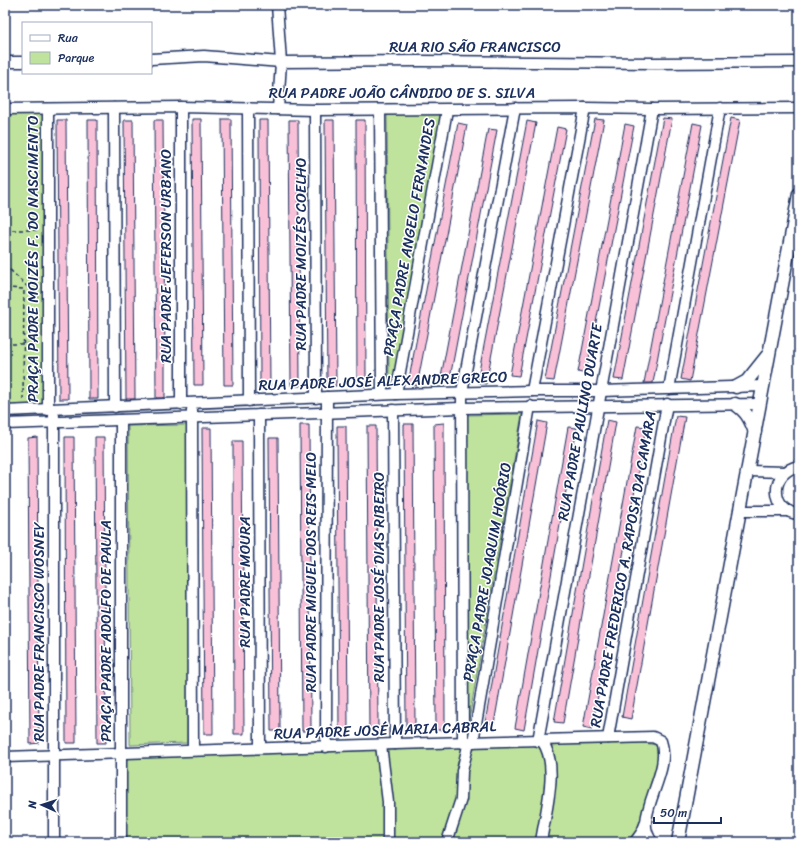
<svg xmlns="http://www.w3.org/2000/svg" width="804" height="847" viewBox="0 0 804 847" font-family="Sriracha,sans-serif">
  <rect width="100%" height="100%" fill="#fff"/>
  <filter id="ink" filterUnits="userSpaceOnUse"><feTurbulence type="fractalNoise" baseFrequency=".025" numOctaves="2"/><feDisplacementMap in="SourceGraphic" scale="8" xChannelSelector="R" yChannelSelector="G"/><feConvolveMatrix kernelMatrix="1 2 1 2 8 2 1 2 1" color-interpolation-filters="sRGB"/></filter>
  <g filter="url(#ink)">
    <g fill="#bfe29c" stroke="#6d887d">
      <path d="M5,113H43V405L5,407Z"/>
      <path d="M387,114H441L392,387H389Z"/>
      <path d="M522,414L467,731V415Z"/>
      <path d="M188,425L187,743L130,745L128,426Z"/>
      <path d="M638,742L656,745L659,753L651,791L638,829L626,842H126V758Z"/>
    </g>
    <g fill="#f9c1d7" stroke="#1b2f5e">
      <path d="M663,118L672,119L623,380L614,379Z"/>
      <path d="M731,118L740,120L690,381L681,379Z"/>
      <path d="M192,119H201L203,385H194Z"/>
      <path d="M222,119H231L233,385H224Z"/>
      <path d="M595,119L604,120L554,381L545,380Z"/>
      <path d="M57,120H66L68,399H59Z"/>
      <path d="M88,120H97L98,399H89Z"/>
      <path d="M124,120H133L135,399H126Z"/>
      <path d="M154,120H163L165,362V398H156Z"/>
      <path d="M259,120H268L270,386H260Z"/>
      <path d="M289,120H298L300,386H291Z"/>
      <path d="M325,120H334L336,386H327Z"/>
      <path d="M356,120H365L366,386H357Z"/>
      <path d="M527,121L536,123L486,384L477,382Z"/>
      <path d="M458,123L467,125L417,386L408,384Z"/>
      <path d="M693,123L702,125L659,350L653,383H644Z"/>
      <path d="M625,124L634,126L586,374L578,372Z"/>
      <path d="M557,127L566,129L519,376L510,375Z"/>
      <path d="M488,129L497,130L450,378L441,377Z"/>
      <path d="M676,416L685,417L631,719L622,717Z"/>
      <path d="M607,420L616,422L563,723L554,722Z"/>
      <path d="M538,421L547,423L494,724L485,723Z"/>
      <path d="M444,423L445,730H436L434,424Z"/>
      <path d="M404,424H413L415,730H406Z"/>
      <path d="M300,425H309L311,731H302Z"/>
      <path d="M337,426H346L348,732H339Z"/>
      <path d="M367,426H376L378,732H369Z"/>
      <path d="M637,426L646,427L592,729L583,727Z"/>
      <path d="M568,427L577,428L524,730L515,728Z"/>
      <path d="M202,428H211L213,734H204Z"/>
      <path d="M37,437L39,743L30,744L28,438Z"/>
      <path d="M65,437H74L76,743H66Z"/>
      <path d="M95,437H104L106,743H97Z"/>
      <path d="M269,438H278L280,731H271Z"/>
      <path d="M233,441H242L244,734H234Z"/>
    </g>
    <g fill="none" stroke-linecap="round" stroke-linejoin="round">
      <defs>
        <g id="minor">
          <path d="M277,5L281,62L278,109"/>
          <path d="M151,59L204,56L281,62L421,61L655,63L799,62"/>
          <path d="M5,62H23"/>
          <path d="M181,107V404"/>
          <path d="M114,108L115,407"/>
          <path d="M248,108L249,401"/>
          <path d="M5,109L181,107L315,110L585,108L652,109L799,108"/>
          <path d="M315,110L316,398"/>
          <path d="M380,110L382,394"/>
          <path d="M669,389L720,108"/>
          <path d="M532,391L585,108"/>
          <path d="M396,394L447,110"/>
          <path d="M48,410V109"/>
          <path d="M192,410L193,750"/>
          <path d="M393,410L395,744"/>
          <path d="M5,411L396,394L532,391H601L763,386"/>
          <path d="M259,415L260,748"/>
          <path d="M5,424L461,408L760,404"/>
          <path d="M799,466C768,472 771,513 799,514"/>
          <path d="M748,471L785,472"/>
          <path d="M741,511H789"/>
          <path d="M608,738L667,404"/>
          <path d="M538,741L652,109"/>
          <path d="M473,742L530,406"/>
          <path d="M463,743L462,392L515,108"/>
          <path d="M381,745L388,802V842"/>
          <path d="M326,747L327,397"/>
          <path d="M5,757L395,744L653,737L661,741C670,766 648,796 646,822C645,829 648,836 652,842"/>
          <path d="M54,842V416"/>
          <path d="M121,842V420"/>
          <path d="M447,842L461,799L462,771L469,742"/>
          <path d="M541,842C545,813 560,765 542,741"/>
          <path d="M635,842L642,832L646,822"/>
        </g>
        <g id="major">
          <path d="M736,387L747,381L767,356"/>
          <path d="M735,404C747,412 750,419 755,432"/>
          <path d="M678,842L799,194"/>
        </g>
      </defs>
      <use href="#minor" stroke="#1b2f5e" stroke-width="13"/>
      <use href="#major" stroke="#1b2f5e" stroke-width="15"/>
      <g stroke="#1b2f5e" stroke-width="1.5" stroke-dasharray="4 3" stroke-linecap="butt">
        <path d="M5,230H39"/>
        <path d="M5,265L38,297"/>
        <path d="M5,288L24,289L23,402"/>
        <path d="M5,344H39"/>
      </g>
      <use href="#minor" stroke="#fff" stroke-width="10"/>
      <use href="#major" stroke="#fff" stroke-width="12"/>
    </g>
  </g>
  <g text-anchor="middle" stroke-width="3" stroke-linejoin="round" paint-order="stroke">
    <g font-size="15" fill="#1b2f5e" stroke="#fff">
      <text x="475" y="52">RUA RIO SÃO FRANCISCO</text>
      <text x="402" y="98">RUA PADRE JOÃO CÂNDIDO DE S. SILVA</text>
      <text transform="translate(409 237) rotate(-80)" y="5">PRAÇA PADRE ANGELO FERNANDES</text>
      <text transform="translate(301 254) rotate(-90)" y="5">RUA PADRE MOIZÉS COELHO</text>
      <text transform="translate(166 256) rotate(-90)" y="5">RUA PADRE JEFERSON URBANO</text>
      <text transform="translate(33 259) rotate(-90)" y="5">PRAÇA PADRE MOIZÉS F. DO NASCIMENTO</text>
      <text transform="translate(383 381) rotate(-2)" y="5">RUA PADRE JOSÉ ALEXANDRE GRECO</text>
      <text transform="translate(580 422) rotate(-80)" y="5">RUA PADRE PAULINO DUARTE</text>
      <text transform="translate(623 569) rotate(-80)" y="5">RUA PADRE FREDERICO A. RAPOSA DA CAMARA</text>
      <text transform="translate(311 572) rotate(-90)" y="5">RUA PADRE MIGUEL DOS REIS MELO</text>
      <text transform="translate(487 572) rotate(-80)" y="5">PRAÇA PADRE JOAQUIM HOÓRIO</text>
      <text transform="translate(379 577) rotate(-90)" y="5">RUA PADRE JOSÉ DIAS RIBEIRO</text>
      <text transform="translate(245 582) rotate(-90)" y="5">RUA PADRE MOURA</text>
      <text transform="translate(106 631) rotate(-90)" y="5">PRAÇA PADRE ADOLFO DE PAULA</text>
      <text transform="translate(39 632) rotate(-90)" y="5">RUA PADRE FRANCISCO WOSNEY</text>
      <text transform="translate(385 730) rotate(-2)" y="5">RUA PADRE JOSÉ MARIA CABRAL</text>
    </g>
  </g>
  <rect width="804" height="847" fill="none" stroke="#fff" stroke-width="20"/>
  <rect x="10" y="10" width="784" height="827" fill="none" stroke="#1b2f5e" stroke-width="1.5" filter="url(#ink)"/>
  <rect x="22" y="22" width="130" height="52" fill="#ffffff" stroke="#a4acbf"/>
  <rect x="30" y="35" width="20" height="6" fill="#ffffff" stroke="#a4acbf"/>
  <text x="58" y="42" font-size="12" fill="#1b2f5e">Rua</text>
  <rect x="30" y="52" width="20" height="12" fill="#bfe29c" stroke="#a4acbf"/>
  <text x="58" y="62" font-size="12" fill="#1b2f5e">Parque</text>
  <g transform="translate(42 805) rotate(273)" stroke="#ffffff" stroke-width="3" paint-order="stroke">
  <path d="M0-3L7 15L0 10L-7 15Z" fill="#1b2f5e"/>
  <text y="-6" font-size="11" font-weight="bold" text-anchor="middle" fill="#1b2f5e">N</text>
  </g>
  <path d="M654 817v6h67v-6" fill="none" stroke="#1b2f5e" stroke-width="2"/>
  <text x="660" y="817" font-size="12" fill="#1b2f5e" stroke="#ffffff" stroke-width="3" paint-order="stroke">50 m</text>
</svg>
